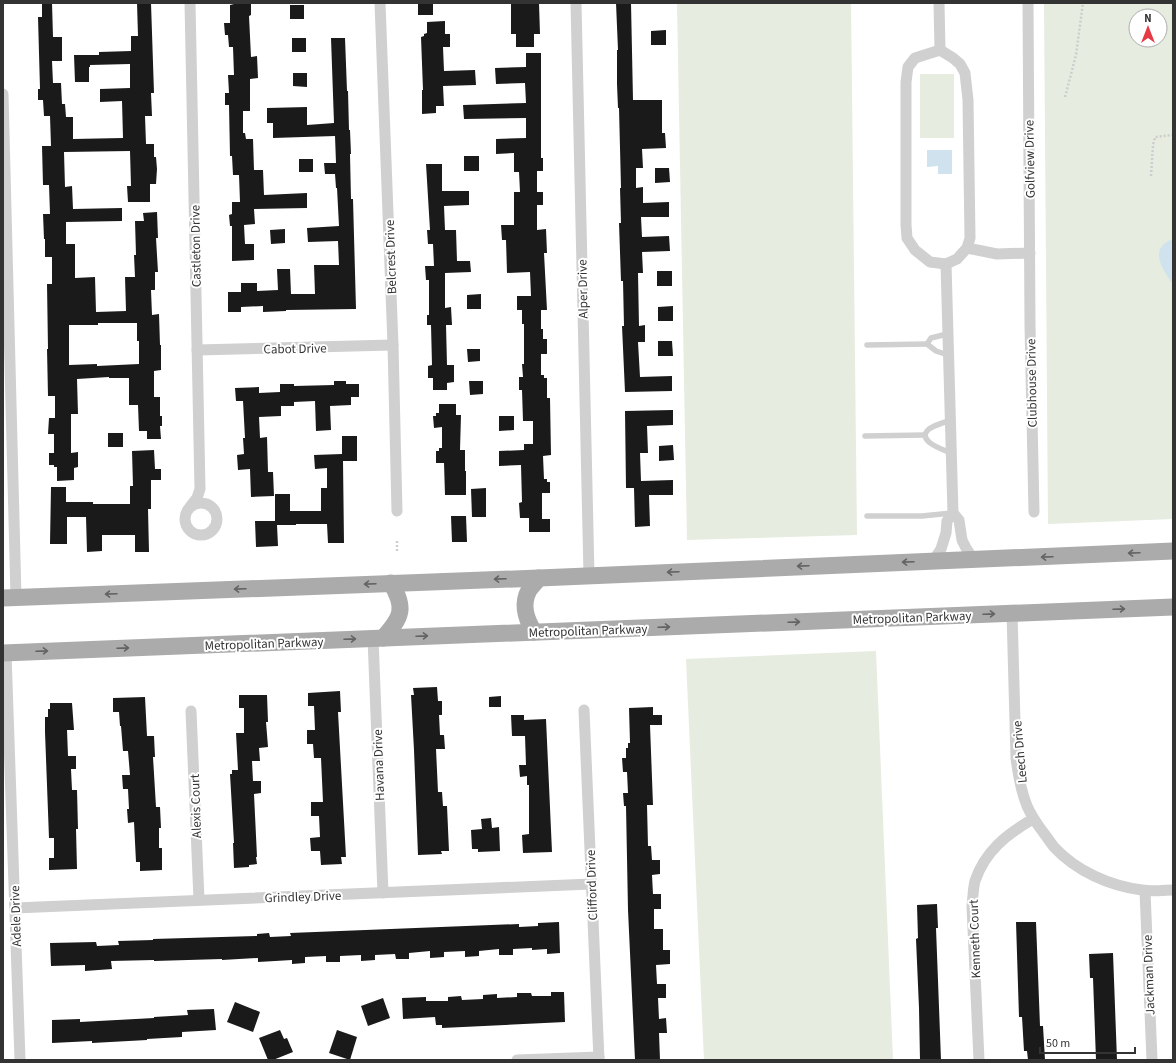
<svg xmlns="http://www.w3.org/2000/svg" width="1176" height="1063" viewBox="0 0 1176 1063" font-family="'Source Sans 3',sans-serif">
  <rect width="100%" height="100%" fill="#fff"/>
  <g fill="#e6ecdf" fill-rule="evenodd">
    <path d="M677,3H851L857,535L687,540Z"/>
    <path d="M1044,3H1173V519L1048,524ZM1136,16H1160V40H1136Z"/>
    <rect x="920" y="74" width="34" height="64"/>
    <path d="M876,651L893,1060H704L686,659Z"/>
  </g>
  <g fill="#cfe2ee">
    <path d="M927,150H952V174H938V166L927,167Z"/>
    <path d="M1173,239V284C1162,269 1148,248 1173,239Z"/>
  </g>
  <g fill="#1a1a1a" fill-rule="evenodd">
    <path d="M42,3H52L53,37H62V61H52L53,83H61L62,104H65L66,117H73V139L123,138L122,101L100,102V89L130,88V64L90,65V67H89V82H75L74,55H99V52L131,51V36H138L137,3H151L154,93H151L152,116H145L146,144H154V157H156L157,169L156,184H150V202H128L127,186H131L130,151L64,152L65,187L72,186L73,209L122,208V221L66,222V244H75V278L95,277L96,312L126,311L125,277H135L134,255H136L135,221H144L143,213L157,212L158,238H156L158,272H155V290H151L152,315L159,314L160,345H161V370L154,371V397H160V416H162V426H160L161,439H147V431H139L138,405H129V378H109V377L77,379L78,414H71V453L78,452V467L74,468V480L57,481V467H54V465H49V453H54V434H48L49,418H55V396H48L47,349H48L47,284H52V257H45V239H44L43,214H50L49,185H43L42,146H51L50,116H44L43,100H38V89H40L38,17H42ZM98,323H137V341H139V364L97,366V364L69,365V325H98Z"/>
    <path d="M234,3H251V15L249,16L251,57L257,56L258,78L250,79V111H243V133H245L246,139H253L254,170H263L264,195L307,193V208L254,209L255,224L244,225L245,244H254V260L232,261V226H230L229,215L232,214V202H240L239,175H233L232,156H230L229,105H225V93H229L228,75H234L233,47H229L228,35H225L224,23H230V5L234,4Z"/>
    <rect x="418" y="3" width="15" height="12"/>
    <path d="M511,3H539L540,34H534V47H516V34H511Z"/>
    <path d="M616,3H631L633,100H662V133H665L666,148L642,149L643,168H636V188L643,187V203L669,202V217H641L642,237L669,236L670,251L642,252L643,273H638L639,326L645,325V342H638L640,377L672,376V391L625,392L622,326H624L623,281H621L619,223H621L620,188H621L619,108H618L617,84V50H618Z"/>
    <rect x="290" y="5" width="14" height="14"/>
    <path d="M445,21V34H450V47H443L444,71L475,70L476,85L443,86L444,106H436V113L422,114V90H423L421,37L424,36V34L427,33V22Z"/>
    <path d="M666,30V45H651V31Z"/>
    <rect x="292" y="38" width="14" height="14"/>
    <path d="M331,38H345L347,91H348L349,130H350L351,154H350L351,199H353L356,309L286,310V311L263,312V306L241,307V312H228V292H241V283H257V291L278,290L277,269H290L291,294H315L314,265H339L338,241L308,242L307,228L339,226L337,188H336L335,174H325L324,163H336L335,136L273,138V123H267V108L307,107V125L334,123Z"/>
    <path d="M526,53H541V158H543V171H537V192H543V205H537V230L546,229L547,253H544L547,310H541V329H543V339H547V354H541V375H544V378H547V398H550L551,455L543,456L544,479H547V482H550V493H542V519H550V532H529V518H520L519,503L522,502L521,465L499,466V451L524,450V444H533V421H523L522,390H519V377H523L522,364H524V324H522V310H517V296H531L530,272L507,273L506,240H502L501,225H514V192H520L519,172H514V153L496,154V139L526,138V118L464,119L463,105L526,103L525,83L496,84L495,68L526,67Z"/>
    <path d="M293,73H307V87L293,86Z"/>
    <rect x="464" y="156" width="15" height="15"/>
    <rect x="299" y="159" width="14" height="13"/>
    <path d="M426,164H442V191H469V205L444,206L445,230H456L457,261H470L471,272L445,273V308L451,307L452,325H446L447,365H454V382L447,383V390H433V378H428V366L432,365L431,325H427V315H429V280H426L425,266H434L433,244H428L427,230H430Z"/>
    <path d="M655,168H669L670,182L655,183Z"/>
    <path d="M285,229V243L271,244L270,230Z"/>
    <rect x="657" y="271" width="15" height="15"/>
    <path d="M481,294V309H467V295Z"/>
    <path d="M673,306V321H658V307Z"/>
    <path d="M658,341H672L673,356H658Z"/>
    <path d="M467,349H480V361L468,362Z"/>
    <path d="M334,381H346V384H359V397H351V405L330,406L331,430L316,431L315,401L294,402V406H281V416L259,417L260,438L267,437L268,472H273L274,496L251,497L250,469L238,470L237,455L244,454L243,438H245L243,401H236L235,388L259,387V393L280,392V384H294V386L334,385Z"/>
    <path d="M469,381H483V394L470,395Z"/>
    <path d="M439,404H456V415H461L460,450H465V471H466V495H445L444,463H436V451H439V448H442V427L434,428L433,416H436V413H439Z"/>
    <path d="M673,410V425L647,426L648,453H640L641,481L673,480V495H649L650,526L635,527L634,488H626L625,411Z"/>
    <path d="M499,416H514V430L499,431Z"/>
    <rect x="108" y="433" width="15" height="14"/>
    <path d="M342,436H357V461H343L344,543H328L327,524H296V525H277L278,546L256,547L255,521H275V494H290V511H321V488H327V468L315,469L314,455L342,454Z"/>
    <path d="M673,445L674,460L659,461V446Z"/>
    <path d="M154,450L155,469H161V480H151V509H148L149,552H135V535H102V551L87,552L86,517H67V544H50L51,487H66V502H93V504H130V486H133L132,451Z"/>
    <path d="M486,488V517H472L471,489Z"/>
    <path d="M451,516H466L467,542H452Z"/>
    <path d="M437,687L438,701H442V715H439L440,735H444L445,749H436L438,792H442L443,806H447L449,851H441L442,854L418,855L414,750L411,695H414L413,688Z"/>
    <path d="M340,691L341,712H338L346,857H341L342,864L321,865L320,851H311L310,838L320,837L319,816H311V802H323L321,758H314L313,744H307V730H315L314,706H308V693Z"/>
    <path d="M239,695H267L268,722H266L268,747L259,748L260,761H252L253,781H261V793L254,794L257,857H256L257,864L249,865V867L234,868L233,843H234L230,774H232V770H238L236,733H244V708H239Z"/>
    <path d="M501,696V707H489V697Z"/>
    <path d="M145,697L147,736H154L155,757H153L156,807H160L161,828H159V848H162V870L140,871V862H136L134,822L128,823L127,809H129L128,789H123L122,775H130L128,751H123L121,726H120L119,712H113V698Z"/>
    <path d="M50,703H72L74,730H67L68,756H76V769H71L72,790H77L78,829H76L77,869L49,870V858H54V838H49L45,732V717H48V709H50Z"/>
    <path d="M653,707V715H662V725H650L653,805H647L648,846H651L652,860H660V874L652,875L653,894H661V909H654V929H663V950H670V964L656,965L657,984H666V998H658L659,1019L666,1018L667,1033H659L660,1060H635L628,910L626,806H624L623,793H628L627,772H623L622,758H626V748H628V743H630L629,708Z"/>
    <path d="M511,715H524V720L546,719L552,852L523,853L522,835L529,834V785H527V776L520,777L519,765H526L525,736H512Z"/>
    <path d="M491,818L492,828L499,827L500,851L478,852V849H472L471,830L482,829L481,819Z"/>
    <path d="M937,904L938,928H936L941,1060H920L919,1008L916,939L918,938L917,905Z"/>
    <path d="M559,922L560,953L547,954V949L532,950V948L513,949V955H499V949L479,951V956L465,957V951L444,952V957L430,958V951L409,953V959H396L395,954L375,955V960L361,961V955L340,956V962H326V956L305,957V963L292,964V960L258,962V958L222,960V959L154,961V960L111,961L112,969L85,971V965L51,966L50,943L96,942L97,946L119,945L118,941L153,940V939L257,936V934L269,933L270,937L291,936L290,933L519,924V927L538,926V923Z"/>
    <path d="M1016,922H1036L1040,1026H1043L1045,1060H1028L1027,1051H1024L1022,1017H1019Z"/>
    <path d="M1113,953L1117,1060H1096L1093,978H1090L1089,954Z"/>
    <path d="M551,992H564L565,1022L442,1028V1025H436L435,1017L403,1019L402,998L426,997V1001H448V997L461,996L462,1000L483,999V995L497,994V998L517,997V993H531L532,996H551Z"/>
    <path d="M383,998L390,1018L368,1026L361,1006Z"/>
    <path d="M235,1002L260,1012L253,1032L227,1022Z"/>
    <path d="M214,1009L216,1030L182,1032V1037L147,1039V1040L92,1043V1041L52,1043V1020L80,1019V1022L154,1018V1017L188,1015L187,1010Z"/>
    <path d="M280,1030L284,1039L287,1038L293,1052L273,1060H268L259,1038Z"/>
    <path d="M337,1030L357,1037L350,1060L329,1053Z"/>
  </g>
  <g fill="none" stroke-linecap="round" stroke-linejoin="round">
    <g stroke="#cdcdcd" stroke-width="2.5" stroke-dasharray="2 2" stroke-linecap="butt">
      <path d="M1065,97L1076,55L1083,3"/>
      <path d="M1151,176L1153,145L1155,137L1173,135"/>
      <path d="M397,541V553"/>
    </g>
    <g stroke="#d0d0d0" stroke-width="5.5">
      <path d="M947,334L931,338L927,344L936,351L948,355"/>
      <path d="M867,345L927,344"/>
      <path d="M950,420C943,423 934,425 929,429C915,441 944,450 951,453"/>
      <path d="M865,436L925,435"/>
      <path d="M867,516H922L952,513"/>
    </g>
    <g stroke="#d0d0d0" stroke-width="11">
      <path d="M190,3L200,489L197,498L190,507"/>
      <path d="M380,3L393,345L397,511"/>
      <path d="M576,3L589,575"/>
      <path d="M939,3L940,50"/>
      <path d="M1028,3L1030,325L1034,512"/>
      <path d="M940,50L953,58L960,64L965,73L968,100L970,238L967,248L957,259L946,264L930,262L915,250L907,238L906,225V82L908,67L915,58Z"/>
      <path d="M3,94L16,597"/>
      <path d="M967,248L997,254L1030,253"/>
      <path d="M946,264L953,513"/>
      <path d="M197,350L393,345"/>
      <circle cx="201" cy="519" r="16"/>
      <path d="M933,561L941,549L946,533L947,521L953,513L959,520L962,540L966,548L974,560"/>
      <path d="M1012,613L1016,758C1018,774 1021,791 1027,806C1031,815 1037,824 1043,832C1047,837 1050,842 1054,847C1076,871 1110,886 1142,890C1152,892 1163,890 1173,890"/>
      <path d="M373,638L383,893"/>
      <path d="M6,653L20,1060"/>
      <path d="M584,710L599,1060"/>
      <path d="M191,711L199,900"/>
      <path d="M1145,891L1152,1060"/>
      <path d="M15,908L591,884"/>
      <path d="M517,1060L599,1057"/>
      <path d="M979,1060L972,906C973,898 973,889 975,881C985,851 1007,834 1033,819"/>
    </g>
    <g stroke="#ababab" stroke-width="17">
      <path d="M3,598L539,578L1173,551"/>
      <path d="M534,632C526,619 521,605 529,590C532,586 536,582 539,578"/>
      <path d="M383,638C402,617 406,608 391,583"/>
      <path d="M3,653L1173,607"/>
    </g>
  </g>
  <defs><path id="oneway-shaft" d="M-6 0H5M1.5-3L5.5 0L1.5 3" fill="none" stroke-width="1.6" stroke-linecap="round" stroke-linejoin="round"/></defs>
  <g stroke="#636363">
    <use href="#oneway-shaft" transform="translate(1134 553) rotate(178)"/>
    <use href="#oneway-shaft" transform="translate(1047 557) rotate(178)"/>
    <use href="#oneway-shaft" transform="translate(908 562) rotate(178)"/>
    <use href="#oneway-shaft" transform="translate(803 566) rotate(178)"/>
    <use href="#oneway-shaft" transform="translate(673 572) rotate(178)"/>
    <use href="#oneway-shaft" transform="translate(500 579) rotate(178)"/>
    <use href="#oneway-shaft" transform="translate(370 584) rotate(178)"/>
    <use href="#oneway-shaft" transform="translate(240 589) rotate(178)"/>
    <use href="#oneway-shaft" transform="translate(111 594) rotate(178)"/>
    <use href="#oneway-shaft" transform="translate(1119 609) rotate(-2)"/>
    <use href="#oneway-shaft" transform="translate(989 614) rotate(-2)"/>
    <use href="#oneway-shaft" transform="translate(794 622) rotate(-2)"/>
    <use href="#oneway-shaft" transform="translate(664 627) rotate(-2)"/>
    <use href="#oneway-shaft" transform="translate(422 636) rotate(-2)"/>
    <use href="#oneway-shaft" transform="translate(350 639) rotate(-2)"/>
    <use href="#oneway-shaft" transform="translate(123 648) rotate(-2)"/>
    <use href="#oneway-shaft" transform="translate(42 651) rotate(-2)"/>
  </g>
  <g text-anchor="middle" stroke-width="4" stroke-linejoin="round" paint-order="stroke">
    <g font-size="13" fill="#333" stroke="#fff">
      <text transform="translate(1029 159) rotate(-91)" y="5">Golfview Drive</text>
      <text transform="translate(195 246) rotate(-91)" y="5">Castleton Drive</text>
      <text transform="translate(390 257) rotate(-92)" y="5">Belcrest Drive</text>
      <text transform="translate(582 289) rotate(-91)" y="5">Alper Drive</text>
      <text transform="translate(295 348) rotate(-1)" y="5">Cabot Drive</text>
      <text transform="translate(1031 383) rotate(-91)" y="5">Clubhouse Drive</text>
      <text transform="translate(912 617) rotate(-2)" y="5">Metropolitan Parkway</text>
      <text transform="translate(588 630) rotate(-2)" y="5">Metropolitan Parkway</text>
      <text transform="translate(264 643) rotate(-2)" y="5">Metropolitan Parkway</text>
      <text transform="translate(1019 752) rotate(-95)" y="5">Leech Drive</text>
      <text transform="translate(378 765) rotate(-92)" y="5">Havana Drive</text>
      <text transform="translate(195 806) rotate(-92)" y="5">Alexis Court</text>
      <text transform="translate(591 885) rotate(-92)" y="5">Clifford Drive</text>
      <text transform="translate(303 896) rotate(-2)" y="5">Grindley Drive</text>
      <text transform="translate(15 916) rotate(-92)" y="5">Adele Drive</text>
      <text transform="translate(974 939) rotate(-92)" y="5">Kenneth Court</text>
      <text transform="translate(1148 975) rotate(-92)" y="5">Jackman Drive</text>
    </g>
  </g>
  <rect width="1176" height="1063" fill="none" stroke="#333333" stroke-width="8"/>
  <g transform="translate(1148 28)"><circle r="19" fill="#ffffff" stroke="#adadad"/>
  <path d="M0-3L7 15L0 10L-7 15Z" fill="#e63946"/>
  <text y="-6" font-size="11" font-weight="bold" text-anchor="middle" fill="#333333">N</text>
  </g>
  <path d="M1040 1047v6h95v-6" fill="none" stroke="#333333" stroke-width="2"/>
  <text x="1046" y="1047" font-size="12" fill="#333333" stroke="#ffffff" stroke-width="3" paint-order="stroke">50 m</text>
</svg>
